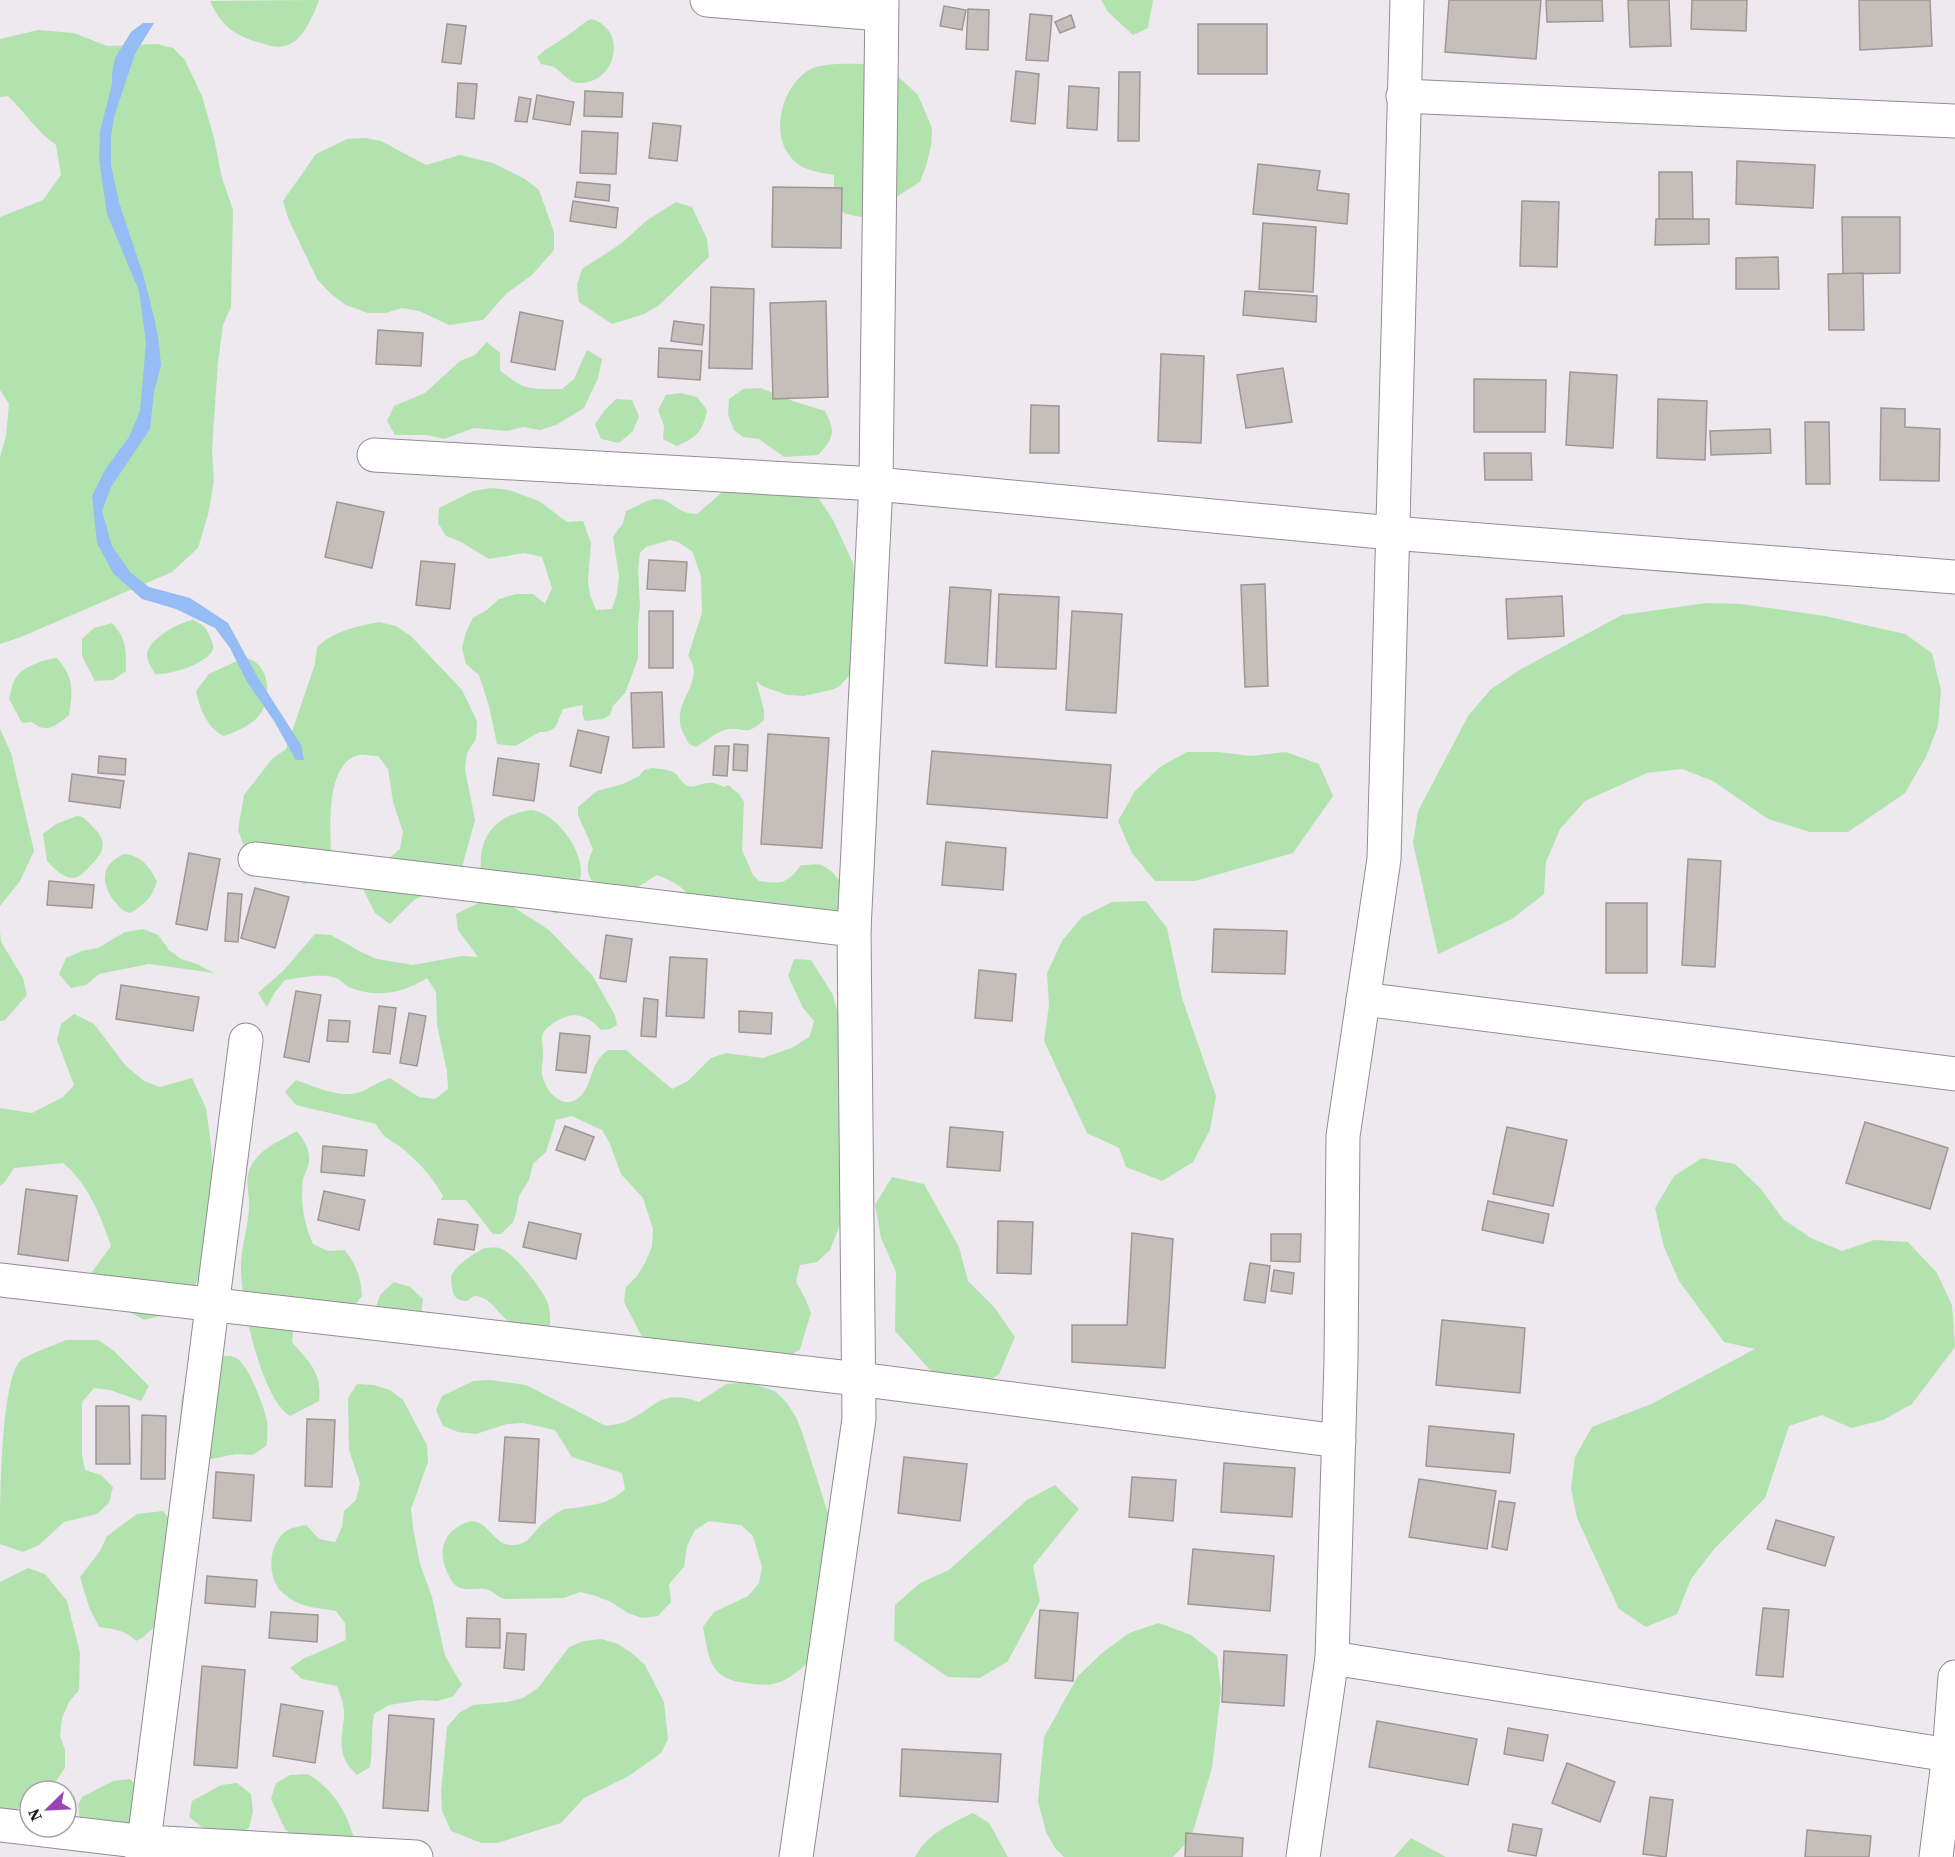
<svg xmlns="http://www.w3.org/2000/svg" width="1955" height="1857" viewBox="0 0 1955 1857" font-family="'Source Serif 4',serif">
  <rect width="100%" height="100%" fill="#ede9ef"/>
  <g fill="#b2e3ae">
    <path d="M319,0C315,12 304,37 292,43C281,49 273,47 261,43C235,36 221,26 210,1Z"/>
    <path d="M1101,0H1153L1148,28L1133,35L1108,12Z"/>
    <path d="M591,19C628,29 617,81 582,83C567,84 562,70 551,66C548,65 544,65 541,64L537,57C545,49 554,45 562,39C573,33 580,24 591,19Z"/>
    <path d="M38,30L74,33L107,46L157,44L173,48L185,60L202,96L214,138L222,178L233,210L231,307L223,325L218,362L212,449L214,481L208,515L198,548L172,572L21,637L0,644V457L6,436L9,404L0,390V217L43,200L61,175L56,145C37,132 25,112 8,96L0,97V39Z"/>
    <path d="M871,64L891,70L918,95L932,128L931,146L926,166L920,182L876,210L860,217L844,213L834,200V175C824,173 812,172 803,167C766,147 778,87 811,69C825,62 855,64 871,64Z"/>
    <path d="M365,138L381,141L426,165L460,155L493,163L525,179L539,190L554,232V250L532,275L506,294L483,320L449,325L419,311L402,308L385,313H368L346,305L331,294L317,279L288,218L283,201L316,154L347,139Z"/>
    <path d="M676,202L692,207L707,239L709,257L658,306L644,314L612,324L579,302L577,285L582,269L622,243L646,221Z"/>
    <path d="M487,342L500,353V370C523,391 532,389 562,389L574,379L587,350L602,359L598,378L584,408L556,425L540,430L523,427L507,431L474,428L444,439L427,435H395L387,421L394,406L425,393L460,361L475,355Z"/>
    <path d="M761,388L793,401L825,411C836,432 834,438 818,455L784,457L759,439L743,437L734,430L728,415L729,399L743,389Z"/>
    <path d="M681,393L697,397L707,410C703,431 697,437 677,446L663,439L664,426L658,410L666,395Z"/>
    <path d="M616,399L632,400L639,416L633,431L619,443L601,439L595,424L605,410Z"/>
    <path d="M491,488L509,490L539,501L567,522L583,521L591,543L588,579L590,595L596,610L612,609L617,593L619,576L613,537L623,523L626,511C636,507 648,498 658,499C671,499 677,514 697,514L727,488L816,494L833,520L853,563L861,648L851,673L839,687L831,690L804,696L787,695L762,686L756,681L764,710V720C744,739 744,725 725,730C716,732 704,743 696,747L689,744C686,737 680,730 680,722C677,698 706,678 688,656L702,613L701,576L692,551L678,542L670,540L646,547L640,553L638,570L640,606L638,623V659L625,693L613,706L610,715L603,719L585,721L582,713L583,705L563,709C557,721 558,733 540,732L515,746L497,744L489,706L479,675L466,664L462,648L466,632L473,618L487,610L499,599L516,594H533L545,604L552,588L542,557L524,553L489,559L461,542L446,536L438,523L439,508L473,491Z"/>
    <path d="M1706,603L1741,604L1825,616L1905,634L1932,653L1941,690L1938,726L1926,757L1905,793L1848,832H1810L1768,819L1713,781L1682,769L1647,773L1585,801L1560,829L1546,862L1544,894L1512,919L1438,954L1413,843L1418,811L1468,716L1490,690L1521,669L1622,615Z"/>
    <path d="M193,620C201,623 206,627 209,635C211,639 214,644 213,649C209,663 168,676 155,674C152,668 147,662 147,655C147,640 179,622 193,620Z"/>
    <path d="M379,622L396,626L411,636L462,690L477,721L476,739L467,753L465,769L475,820L461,871L447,884L414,900L390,924L375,913L360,883L400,849L403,832L393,802L388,769L378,756C372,756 364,754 359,755C322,763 331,842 332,869L320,881L303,884L275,865L259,858L244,847L238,830L244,795L272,759L286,749L315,664L317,647C336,630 355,627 379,622Z"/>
    <path d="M112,623C127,640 126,648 126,671L113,680L95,681L82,656V639L94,628Z"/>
    <path d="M57,658C74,677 73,691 69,715C57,725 46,735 32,722L22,723L9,699C11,691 12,683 17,676C25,666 45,659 57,658Z"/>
    <path d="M243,658C270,659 274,700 257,718C249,726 235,732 224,736C208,730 199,707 196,691L209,674Z"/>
    <path d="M0,729L11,753L34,851L20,881L0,906Z"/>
    <path d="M1187,752H1218L1251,756L1286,752L1319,764L1333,796L1293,853L1195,881H1155L1132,853L1118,821L1135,791L1160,767Z"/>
    <path d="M652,768C660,769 669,769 676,774C679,777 682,783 686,785C698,791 705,776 724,787L728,785L739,794L744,802L742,850L753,875L759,881C782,884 787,884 801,865C807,866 816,863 821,865C843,875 845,893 848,914L702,919C688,893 686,886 657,875L633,890L595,887C585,870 586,867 593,849L578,815V807L597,791L623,784L639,776L644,770Z"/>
    <path d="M531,810C555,812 581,848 581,871C581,881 576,889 571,897C566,905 564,910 556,914L481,872C478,835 496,815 531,810Z"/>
    <path d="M77,816C85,817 87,821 93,827C114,847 97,859 81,875C68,884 56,870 47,861L43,834L56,824Z"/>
    <path d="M124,854C142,856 149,866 157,881C152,898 145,904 130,913C122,911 120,908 115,902C100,883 101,864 124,854Z"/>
    <path d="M487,899L504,901L549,930L592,975L615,1015L617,1025L610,1029L601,1030C591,1019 580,1012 565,1017C558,1020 547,1026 543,1033C540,1040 544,1048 543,1056C543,1062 541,1068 542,1074C544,1089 561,1110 577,1099C594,1088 587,1065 608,1050H626L672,1089L688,1081L711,1058L726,1053L763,1058L794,1047L810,1036L814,1021L803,1008L788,976L794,959L811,960L833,995L838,1014L844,1053L843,1217L830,1250L817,1262L800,1265L796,1282L805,1298L811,1313L800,1349L786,1359L652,1348L641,1335L624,1302L626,1287L637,1276L646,1261L652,1246L653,1229L643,1198L621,1174L610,1144L602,1130L572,1116L556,1120L546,1152L533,1164L529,1180L519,1196L516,1214L513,1222L501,1234H493L466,1200H441L443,1196C433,1177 416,1159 399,1146C386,1136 385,1140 376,1124L296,1105L285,1092L296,1080C316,1087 342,1100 363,1091C372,1086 379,1082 390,1078L419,1097L435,1099L448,1089L447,1072L437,1025L436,992L427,978C403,993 378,998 351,988C345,986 342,980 336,978C322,973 300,978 285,980L275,992L267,1007L258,993L284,970L315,934L331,935L361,952L377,959L413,965L462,956L478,957L458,930L456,914Z"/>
    <path d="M1146,901L1167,928L1182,998L1216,1096L1210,1130L1193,1162L1162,1181L1126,1167L1119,1148L1087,1133L1044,1041L1049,1005L1047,973L1062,941L1082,917L1112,902Z"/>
    <path d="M143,929L158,935L169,950L181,959L197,964L214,973L149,964L99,974L86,985L71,988L59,974L66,958L82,951L98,948L125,932Z"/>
    <path d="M0,932L1,942L23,978L27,995L5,1020L0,1021Z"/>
    <path d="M74,1014L94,1024L126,1066L144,1081L160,1087L192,1078L206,1108L211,1145L215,1200L201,1270L189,1302L160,1316L144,1320L101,1296L78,1291L111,1246C101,1216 88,1184 63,1163L14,1168L5,1182L0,1186V1108L32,1113L63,1097L74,1085L57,1040L61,1024Z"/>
    <path d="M297,1131C305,1142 312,1152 308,1166C307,1170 304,1175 303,1179C300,1202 304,1224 313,1244L328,1251L345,1250C356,1265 361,1277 362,1296L350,1311L294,1325L292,1342C310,1363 322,1372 319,1401L290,1416C261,1398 242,1305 241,1271C240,1250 248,1229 249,1208C250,1196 245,1182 249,1171C256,1150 280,1141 297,1131Z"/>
    <path d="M1702,1158L1735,1164L1761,1189L1783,1219L1811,1238L1842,1251L1874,1240L1908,1242L1937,1273L1952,1305L1955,1347L1912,1404L1883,1420L1851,1428L1822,1415L1789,1426L1765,1498L1715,1548L1691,1579L1677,1614L1646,1627L1619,1609L1577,1518L1571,1488L1575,1457L1592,1427L1651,1404L1755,1349L1724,1342L1679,1281L1664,1247L1655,1208L1674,1176Z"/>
    <path d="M892,1177L924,1184L959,1247L968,1281L995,1308L1015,1337L999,1374L971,1393L941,1382L895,1331L896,1272L881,1238L875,1205Z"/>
    <path d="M485,1248C489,1248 495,1247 499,1248C512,1250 542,1289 547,1301C551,1310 550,1321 550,1330C539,1328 522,1328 512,1323C497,1316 494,1297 474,1296L467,1301C460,1301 455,1299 453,1292C452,1288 451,1280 451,1277C455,1265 474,1253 485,1248Z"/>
    <path d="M394,1282L410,1287L423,1299L421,1315L374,1313L380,1295Z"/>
    <path d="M66,1340H98L113,1350L149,1386L141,1401L110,1390L94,1388L82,1402V1454L85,1470L101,1475L113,1487L109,1503L97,1514L64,1522L39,1545L23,1552L0,1544C0,1509 0,1383 20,1361C28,1354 55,1345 66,1340Z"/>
    <path d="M221,1356C227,1356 234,1355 239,1360C250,1370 264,1406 267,1421C268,1429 267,1437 267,1445L253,1455L236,1454L211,1459L202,1455L192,1446L180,1420L182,1395Z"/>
    <path d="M490,1380L526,1385L606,1426C612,1425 619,1424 625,1422C657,1409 657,1388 699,1402L726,1384L742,1383L757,1385L775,1391L787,1403L796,1417L802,1432L835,1535L828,1642C812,1657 796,1679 773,1684C765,1686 754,1684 746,1683C709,1679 709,1658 703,1627L714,1612L748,1596L759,1583L762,1567L753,1536L741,1525L709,1521L695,1530L687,1546L684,1567L669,1584L671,1602L658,1616L642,1618L628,1613L611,1602L596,1596L580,1592L564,1598L505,1599C496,1597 493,1590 485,1589C476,1588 466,1591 458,1587C452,1583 450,1578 447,1572C438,1552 442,1533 465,1523C486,1514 492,1545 511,1545C529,1546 532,1533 543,1523C548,1519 556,1513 562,1510C566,1508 571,1509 575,1508C597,1504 609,1504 625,1489L622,1473L572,1457L555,1430L523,1423L507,1424L476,1434L458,1432L443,1426L436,1410L442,1396L473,1381Z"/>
    <path d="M357,1384L374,1385L390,1390L403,1400L427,1445L428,1462L411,1509L413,1528L420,1564L432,1597L445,1656L462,1685L452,1697L437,1701L421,1700L389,1705L374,1714C371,1731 373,1749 370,1767L357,1775C337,1757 341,1742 344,1718C345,1707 341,1697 337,1686L302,1679L290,1668L303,1659L346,1640L345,1623L336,1611C319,1608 301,1608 287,1596C284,1594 279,1590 277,1586C266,1569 271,1536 292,1528C296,1527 301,1526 306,1525L319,1539L335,1542L342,1527L344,1511L356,1500L360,1483L349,1450L348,1398Z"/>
    <path d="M1055,1485L1079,1509L1033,1566L1040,1601L1008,1661L980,1678L948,1677L894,1640L895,1605L920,1583L949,1570L1027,1500Z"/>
    <path d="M163,1511L169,1519L164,1618L142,1638L136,1641C125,1630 114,1629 99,1627L89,1607L80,1577L100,1551L107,1536L137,1514Z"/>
    <path d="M28,1568L45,1574L67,1601L80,1653L79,1690L69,1702L62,1718L60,1736L65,1750V1768L56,1781L40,1791H30V1797L16,1810L0,1817V1582Z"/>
    <path d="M1159,1623L1191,1635L1217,1656L1221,1691L1212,1768L1191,1838L1173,1857H1064L1055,1848L1046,1832L1038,1801L1044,1737L1078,1676L1101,1654L1129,1633Z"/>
    <path d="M601,1639L618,1644L632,1653L645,1665L664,1702L668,1739L661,1753L629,1776L584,1798L561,1823L497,1843H481L451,1831L442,1811L441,1792L447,1727L459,1713L473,1705L507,1702L523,1698L538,1688L569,1647L584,1641Z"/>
    <path d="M307,1774C339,1791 351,1823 359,1857L312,1849L285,1829L271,1799L276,1783L290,1775Z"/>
    <path d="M130,1779L136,1785L143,1826L80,1820L78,1805L82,1797L113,1781Z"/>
    <path d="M237,1783L251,1794L253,1811L249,1828L234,1836L217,1830L202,1827L189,1817L192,1801L221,1785Z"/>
    <path d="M973,1813L989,1823L1008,1857H915C927,1834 950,1824 973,1813Z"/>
    <path d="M1411,1838L1446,1857H1394Z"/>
  </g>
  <path fill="#96bcf5" d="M143,23H154L135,54L114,117L111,137V165L119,202L143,274L155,321L159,343L161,365L154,392L150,429L111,487L102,511L112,546L130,572L149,587L190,598L228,623L257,676L301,745L304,760H296L274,721L246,680L230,648L215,628L176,609L142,599L113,573L97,543L92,496L106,468L129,437L140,411L146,343L139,291L107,214L99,159L100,131L112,84V73L115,58L131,32Z"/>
  <g fill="#c6bebb" stroke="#9e9794" stroke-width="1.5">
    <path d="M1449,0H1541L1536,59L1445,52Z"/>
    <path d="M1546,0H1602L1603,21L1547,22Z"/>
    <path d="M1628,0H1669L1671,46L1630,47Z"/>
    <path d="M1692,0H1747L1746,31L1691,29Z"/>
    <path d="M1859,0H1930L1932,46L1860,50Z"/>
    <path d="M944,6L966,10L962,30L940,26Z"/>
    <path d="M968,9L989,10L988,50L966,49Z"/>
    <path d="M1030,14L1052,16L1048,61L1026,60Z"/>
    <path d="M1071,15L1075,27L1060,33L1055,22Z"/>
    <path d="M447,24L466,26L461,64L442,62Z"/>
    <rect x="1198" y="24" width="69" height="50"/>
    <path d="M1016,71L1039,74L1035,124L1011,121Z"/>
    <path d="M1119,72H1140L1139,141H1118Z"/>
    <path d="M458,83L477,84L474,119L456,117Z"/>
    <path d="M1069,86L1099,88L1097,130L1067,128Z"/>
    <path d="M585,91L623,93L622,117L584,116Z"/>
    <path d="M537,95L574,102L570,125L533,119Z"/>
    <path d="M519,97L531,99L527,122L515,121Z"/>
    <path d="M653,123L681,126L677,161L649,158Z"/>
    <path d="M582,131L618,133L616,174L580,173Z"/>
    <path d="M1737,161L1815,165L1813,208L1736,204Z"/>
    <path d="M1258,164L1320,171L1317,190L1349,194L1347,224L1253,214Z"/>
    <path d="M1659,172H1692L1693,219H1659Z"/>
    <path d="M577,182L610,185L609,201L575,197Z"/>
    <path d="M773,187L842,188L841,248L772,247Z"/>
    <path d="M573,201L618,208L616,228L570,221Z"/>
    <path d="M1522,201L1559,202L1557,267L1520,266Z"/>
    <path d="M1842,217H1900V273L1843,274Z"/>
    <path d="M1656,219H1709V244L1655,245Z"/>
    <path d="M1263,223L1316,227L1313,292L1259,289Z"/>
    <path d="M1778,257L1779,289H1736V258Z"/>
    <path d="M1863,273L1864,330H1829L1828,274Z"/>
    <path d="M711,287L754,289L752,369L709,368Z"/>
    <path d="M1245,291L1317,296L1316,322L1243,315Z"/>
    <path d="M826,301L828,397L773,399L770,303Z"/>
    <path d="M520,312L563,321L555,370L511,362Z"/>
    <path d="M674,321L704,325L702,345L671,341Z"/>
    <path d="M378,330L423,333L421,366L376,364Z"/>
    <path d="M659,348L702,351L700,380L658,377Z"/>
    <path d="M1161,354L1204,356L1201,443L1158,441Z"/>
    <path d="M1283,368L1292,422L1246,428L1237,375Z"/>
    <path d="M1570,372L1617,375L1613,448L1566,445Z"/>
    <path d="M1474,379L1546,380L1545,432H1474Z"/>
    <path d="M1658,399L1707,401L1705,460L1657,458Z"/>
    <path d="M1031,405L1059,406V453H1030Z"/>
    <path d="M1881,408L1905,409V427L1940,429L1939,481L1880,480Z"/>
    <path d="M1805,422H1829L1830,484H1806Z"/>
    <path d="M1770,429L1771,453L1711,455L1710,431Z"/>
    <path d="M1484,453H1531L1532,480H1485Z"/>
    <path d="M337,502L384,512L372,568L325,557Z"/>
    <path d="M649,560L687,562L685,591L647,589Z"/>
    <path d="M421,561L455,564L450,609L416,605Z"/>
    <path d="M1265,584L1268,686L1245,687L1241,585Z"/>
    <path d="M950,587L991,590L987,666L945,663Z"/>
    <path d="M999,594L1059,597L1056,669L996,667Z"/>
    <path d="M1562,596L1564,636L1508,639L1506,599Z"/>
    <rect x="649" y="611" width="24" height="57"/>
    <path d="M1072,611L1122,614L1116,713L1066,710Z"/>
    <path d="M662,692L664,747L633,748L631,693Z"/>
    <path d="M578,730L609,737L601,773L570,766Z"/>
    <path d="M768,734L829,738L822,848L761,844Z"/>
    <path d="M734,744L748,745L747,771L733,770Z"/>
    <path d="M715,746H729L727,776L713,775Z"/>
    <path d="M932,751L1111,765L1107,818L927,804Z"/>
    <path d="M99,756L126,759L125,775L98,773Z"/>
    <path d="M498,758L539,764L534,801L493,795Z"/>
    <path d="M72,774L124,781L120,808L69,801Z"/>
    <path d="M946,842L1006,848L1003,890L942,885Z"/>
    <path d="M189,853L220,859L207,930L176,924Z"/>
    <path d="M1688,859L1721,861L1715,967L1682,965Z"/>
    <path d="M49,881L94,885L92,908L47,905Z"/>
    <path d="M255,888L289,897L275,948L241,938Z"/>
    <path d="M228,893L242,894L238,942L225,941Z"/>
    <rect x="1606" y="903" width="41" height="70"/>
    <path d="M1214,929L1287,931L1285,974L1212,972Z"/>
    <path d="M606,935L632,939L626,982L600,978Z"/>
    <path d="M670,957L707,959L704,1018L666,1016Z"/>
    <path d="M979,970L1016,974L1012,1021L975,1018Z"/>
    <path d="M121,985L199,997L193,1031L116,1019Z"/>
    <path d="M296,991L321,995L309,1062L284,1057Z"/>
    <path d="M644,998L658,1000L656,1037L641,1036Z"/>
    <path d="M379,1006L396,1008L390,1054L373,1052Z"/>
    <path d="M739,1011L772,1013L771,1034L739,1032Z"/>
    <path d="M409,1013L426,1016L417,1066L400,1063Z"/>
    <path d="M329,1020L350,1021L348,1042L327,1041Z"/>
    <path d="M560,1033L590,1036L586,1073L556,1070Z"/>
    <path d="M1865,1122L1948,1148L1930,1209L1846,1183Z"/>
    <path d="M565,1126L594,1137L585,1160L556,1150Z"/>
    <path d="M950,1127L1003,1132L1000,1171L947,1167Z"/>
    <path d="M1507,1127L1567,1140L1553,1206L1493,1194Z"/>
    <path d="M323,1146L367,1150L364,1176L321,1172Z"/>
    <path d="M26,1189L77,1196L68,1261L18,1254Z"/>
    <path d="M324,1191L365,1200L359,1230L318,1220Z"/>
    <path d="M1488,1201L1549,1214L1543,1243L1482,1230Z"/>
    <path d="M438,1219L478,1225L474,1250L434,1244Z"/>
    <path d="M998,1221L1033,1222L1031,1274L997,1273Z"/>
    <path d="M529,1222L581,1234L576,1259L523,1247Z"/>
    <path d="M1132,1233L1173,1239L1165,1368L1072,1362V1325H1127Z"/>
    <path d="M1271,1234H1301L1300,1262L1271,1261Z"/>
    <path d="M1250,1263L1270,1266L1265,1303L1244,1300Z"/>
    <path d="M1274,1270L1294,1273L1292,1294L1271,1291Z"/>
    <path d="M1442,1320L1525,1328L1520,1393L1436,1385Z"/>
    <path d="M96,1406H129L130,1464H96Z"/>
    <path d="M142,1415L166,1416L165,1479H141Z"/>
    <path d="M307,1419L335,1420L332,1487L305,1486Z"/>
    <path d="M1429,1426L1514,1434L1510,1473L1426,1466Z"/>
    <path d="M505,1437L539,1439L535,1523L499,1521Z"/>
    <path d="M904,1457L967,1464L960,1521L898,1513Z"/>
    <path d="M1224,1463L1295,1468L1292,1517L1221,1512Z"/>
    <path d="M216,1472L254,1475L251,1521L213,1518Z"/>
    <path d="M1132,1477L1176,1480L1173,1521L1129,1517Z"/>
    <path d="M1419,1479L1496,1491L1487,1549L1409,1537Z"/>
    <path d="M1499,1501L1515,1503L1507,1550L1492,1547Z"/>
    <path d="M1776,1520L1834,1537L1825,1566L1767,1549Z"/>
    <path d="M1193,1549L1274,1556L1270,1611L1188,1604Z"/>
    <path d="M207,1576L257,1580L255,1607L205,1603Z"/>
    <path d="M1763,1608L1789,1610L1783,1677L1756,1675Z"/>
    <path d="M1040,1610L1078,1613L1073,1681L1035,1678Z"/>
    <path d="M271,1612L318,1615L317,1642L269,1638Z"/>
    <path d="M467,1618L500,1619V1648L466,1647Z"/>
    <path d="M507,1633L526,1634L524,1670L504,1668Z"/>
    <path d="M1224,1651L1287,1655L1284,1706L1222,1702Z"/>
    <path d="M202,1666L245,1670L237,1768L194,1765Z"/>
    <path d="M281,1704L323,1711L315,1763L273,1756Z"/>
    <path d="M389,1715L434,1719L428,1811L383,1808Z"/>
    <path d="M1377,1721L1477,1739L1468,1785L1369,1767Z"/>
    <path d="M1508,1728L1548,1735L1543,1761L1504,1754Z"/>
    <path d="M902,1749L1001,1754L998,1802L900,1796Z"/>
    <path d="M1567,1763L1615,1782L1600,1822L1552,1803Z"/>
    <path d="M1650,1797L1673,1800L1666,1857L1643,1854Z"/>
    <path d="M1513,1824L1542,1829L1536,1856L1508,1851Z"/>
    <path d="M1807,1830L1871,1836L1869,1857H1805Z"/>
    <path d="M1186,1833L1243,1838L1242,1857H1185Z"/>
  </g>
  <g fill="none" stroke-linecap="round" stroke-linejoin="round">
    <defs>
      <g id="minor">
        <path d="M707,0L881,14"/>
        <path d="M1403,96L1955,121"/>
        <path d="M374,455L876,484L1392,533L1955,577"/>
        <path d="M255,859L854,930"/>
        <path d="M1363,999L1955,1074"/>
        <path d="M0,1280L858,1379L1339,1441"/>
        <path d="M1332,1658L1341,1361L1343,1136L1384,859L1407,0"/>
        <path d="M142,1857L246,1040"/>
        <path d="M796,1857L859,1419L854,930L876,484L882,0"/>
        <path d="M1936,1857L1949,1754L1955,1677"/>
      </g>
      <g id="tertiary">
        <path d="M0,1825L145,1842L416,1857"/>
        <path d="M1303,1857L1332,1658L1955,1756"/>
      </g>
    </defs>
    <use href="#minor" stroke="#918d93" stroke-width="35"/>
    <use href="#tertiary" stroke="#918d93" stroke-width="35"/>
    <use href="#minor" stroke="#fff" stroke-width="33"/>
    <use href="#tertiary" stroke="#fff" stroke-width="33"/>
  </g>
  <g transform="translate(48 1809) rotate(246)"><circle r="28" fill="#ffffff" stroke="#a4a3a4" stroke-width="1.5"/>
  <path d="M0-4.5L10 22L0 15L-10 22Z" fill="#9845b3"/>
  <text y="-9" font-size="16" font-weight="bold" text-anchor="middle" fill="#1b1a1c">N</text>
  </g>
</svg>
